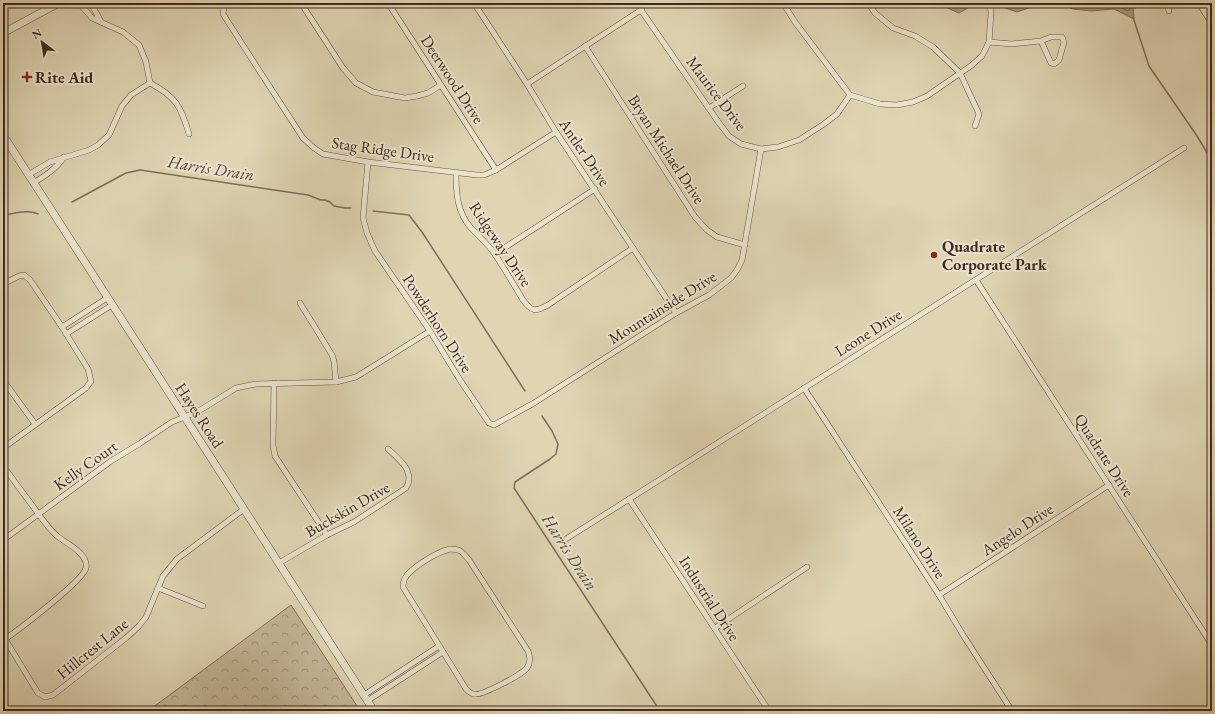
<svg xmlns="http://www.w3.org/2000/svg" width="1215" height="714" viewBox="0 0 1215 714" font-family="'EB Garamond',serif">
  <defs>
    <pattern id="forest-crowns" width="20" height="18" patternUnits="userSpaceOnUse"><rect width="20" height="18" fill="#c4b89a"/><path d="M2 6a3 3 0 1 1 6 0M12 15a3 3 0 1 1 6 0" fill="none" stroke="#a1967d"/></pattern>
  </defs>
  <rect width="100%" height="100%" fill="#dfd5b3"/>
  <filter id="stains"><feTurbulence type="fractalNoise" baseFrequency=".005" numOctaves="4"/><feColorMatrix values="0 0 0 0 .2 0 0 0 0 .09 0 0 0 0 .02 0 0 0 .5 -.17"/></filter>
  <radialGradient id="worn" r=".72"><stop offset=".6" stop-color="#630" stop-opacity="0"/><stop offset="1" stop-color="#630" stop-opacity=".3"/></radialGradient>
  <path fill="url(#forest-crowns)" stroke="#82705c" d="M291,605L359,709L357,711H148Z"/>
  <g fill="#a99b81" stroke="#7f6d5a">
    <path d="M936,3H972L973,5L959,13Z"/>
    <path d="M1004,3H1058L1034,6L1017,12L1005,8Z"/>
    <path d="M1059,3H1133L1134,19L1114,9L1091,11L1073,9Z"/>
  </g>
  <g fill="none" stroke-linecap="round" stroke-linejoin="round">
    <path stroke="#756250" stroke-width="1" d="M1069,3C1086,11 1097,4 1113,5C1118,5 1123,9 1128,11L1130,9L1129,3"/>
    <g stroke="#7f6d5a" stroke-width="1.5">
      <path d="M1133,17L1149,66L1197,136L1212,161"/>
      <path d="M72,202L126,173L140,170L308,195L321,200H325L330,202L334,206L345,208H351"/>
      <path d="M373,211L409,215L422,232L525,391"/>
      <path d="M3,216C13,213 28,209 38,214"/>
      <path d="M542,416L552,431L558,444L556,454L550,459L515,482L514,488L660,711"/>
    </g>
    <defs>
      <g id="minor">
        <path d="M79,3L92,18L123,32L139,45L146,62L150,83"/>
        <path d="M91,3L101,22"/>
        <path d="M227,3L224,6L223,14L255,64L303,138L314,148L323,154L368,162L477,175H484L496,170L556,132"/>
        <path d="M301,3L343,68L356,83L373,92L405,98L417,96L428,93L441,85"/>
        <path d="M388,3L496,170"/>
        <path d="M474,3L527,84L556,132L676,313"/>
        <path d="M783,3L795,22L850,95L880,104L897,105L913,102L927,96L972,65L982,56L989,42L991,13L990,3"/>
        <path d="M868,3L875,13L893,28L915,36L933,47L960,73L979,114L975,126"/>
        <path d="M1167,3L1169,11"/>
        <path d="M641,10L719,123L729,136L741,144L761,149L778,147L799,140L824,124L837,114L850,95"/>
        <path d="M989,42L1012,44L1041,41L1051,37H1062L1064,42L1059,60L1054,64L1051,63L1041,41"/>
        <path d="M585,46L695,217L707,230L717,237L745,245"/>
        <path d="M150,83C176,97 181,106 189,134"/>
        <path d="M527,84L641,10L644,3"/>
        <path d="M709,108L743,86"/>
        <path d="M368,162L363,218L367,233L375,251L430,331L460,380L489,423L494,425L534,403L676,313L709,295L731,278L737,270L742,260L761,149"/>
        <path d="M456,173C456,193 457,212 471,228C478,235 485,242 492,250C503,266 513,283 523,300C532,312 535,312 548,305L633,248"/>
        <path d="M28,175L50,162L89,150L98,145L109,135L122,106L131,95L150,83"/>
        <path d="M33,183C45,176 56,169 64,157"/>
        <path d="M495,254L595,189"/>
        <path d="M976,280L1212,645"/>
        <path d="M3,284L19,276L24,275L30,280L62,327L88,369L91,381L86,388L3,448"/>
        <path d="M300,303L332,355L334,361L336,382"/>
        <path d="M62,327L107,298"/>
        <path d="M66,334L112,305"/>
        <path d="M3,380L35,424"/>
        <path d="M274,383L273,445L275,456L327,535"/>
        <path d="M804,388L939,595L963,635L1012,711"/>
        <path d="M3,466C13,479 22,492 32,505C40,516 47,527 57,536C66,543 89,554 86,568C83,581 18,630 4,640"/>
        <path d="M629,499L769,711"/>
        <path d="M566,539L1184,148"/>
        <path d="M3,540L111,461L139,444L172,422L197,412L236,388L256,384L336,382L356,377L430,331"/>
        <path d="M450,549C461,549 462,552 469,560L528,651C530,657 531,662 527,668C521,675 482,696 474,694C471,694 468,691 466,689L403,587C403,583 404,579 407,575C416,565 437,552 450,549Z"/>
        <path d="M279,563L327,535L354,522L406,488C416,472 399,459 388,449"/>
        <path d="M158,588L203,606"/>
        <path d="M939,595L1109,485"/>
        <path d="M715,628L807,567"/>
        <path d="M5,639L38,693L45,697L53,695L126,638L139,626L146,617L163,576L177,559L244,509"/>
        <path d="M364,695L439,646"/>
        <path d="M367,701L443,652"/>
      </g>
      <g id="tertiary">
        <path d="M1200,3L1212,22"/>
        <path d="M3,33L59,3"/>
        <path d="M3,135L374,711"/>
      </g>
    </defs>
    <use href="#minor" stroke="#685444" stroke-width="6"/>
    <use href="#tertiary" stroke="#685444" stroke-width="8"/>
    <use href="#minor" stroke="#eae4ce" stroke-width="5"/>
    <use href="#tertiary" stroke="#eae4ce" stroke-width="7"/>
  </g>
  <g fill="#8f2418" stroke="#eae4ce" stroke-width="1.5">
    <path d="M25 71h4v4h4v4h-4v4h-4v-4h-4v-4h4z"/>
    <circle cx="934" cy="255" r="4"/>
  </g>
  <g text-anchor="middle" stroke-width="4" stroke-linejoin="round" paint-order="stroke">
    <g font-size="16" font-weight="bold" fill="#41291f" stroke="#eae4ce" text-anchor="start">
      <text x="35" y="83">Rite Aid</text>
      <text x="942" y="252">Quadrate<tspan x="942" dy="18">Corporate Park</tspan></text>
    </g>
    <g font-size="16" fill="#41291f" stroke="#eae4ce">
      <text transform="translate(453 79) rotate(57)" y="6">Deerwood Drive</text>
      <text transform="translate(717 93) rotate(53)" y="6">Maurice Drive</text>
      <text transform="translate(383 149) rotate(8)" y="6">Stag Ridge Drive</text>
      <text transform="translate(667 149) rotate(57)" y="6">Bryan Michael Drive</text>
      <text transform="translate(585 152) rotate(56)" y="6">Antler Drive</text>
      <text transform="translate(501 244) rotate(56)" y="6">Ridgeway Drive</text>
      <text transform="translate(662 307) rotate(-32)" y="6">Mountainside Drive</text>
      <text transform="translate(438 323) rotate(57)" y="6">Powderhorn Drive</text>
      <text transform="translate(868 332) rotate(-32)" y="6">Leone Drive</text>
      <text transform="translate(200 415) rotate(57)" y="6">Hayes Road</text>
      <text transform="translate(1105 455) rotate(57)" y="6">Quadrate Drive</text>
      <text transform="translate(85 465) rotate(-35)" y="6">Kelly Court</text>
      <text transform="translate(347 509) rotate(-30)" y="6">Buckskin Drive</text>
      <text transform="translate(1017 529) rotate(-33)" y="6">Angelo Drive</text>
      <text transform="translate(920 542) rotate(57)" y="6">Milano Drive</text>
      <text transform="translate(710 598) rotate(57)" y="6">Industrial Drive</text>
      <text transform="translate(92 648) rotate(-39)" y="6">Hillcrest Lane</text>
    </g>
    <g font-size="17" font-style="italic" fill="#5b4638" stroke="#eae4ce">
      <text transform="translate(211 168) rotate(9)" y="6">Harris Drain</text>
      <text transform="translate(570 552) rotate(57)" y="6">Harris Drain</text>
    </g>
  </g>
  <rect width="1215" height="714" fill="none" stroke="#dfd5b3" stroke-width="16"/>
  <rect x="4" y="4" width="1207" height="706" fill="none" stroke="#41291f" stroke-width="2"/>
  <rect x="8" y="8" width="1199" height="698" fill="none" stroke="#41291f"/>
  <g transform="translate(42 42) rotate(329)" stroke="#eae4ce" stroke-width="3" paint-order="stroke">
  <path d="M0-3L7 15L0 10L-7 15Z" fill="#41291f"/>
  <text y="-6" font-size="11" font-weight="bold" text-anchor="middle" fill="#41291f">N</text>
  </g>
  <rect width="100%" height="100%" filter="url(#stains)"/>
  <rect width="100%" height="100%" fill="url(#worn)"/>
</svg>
